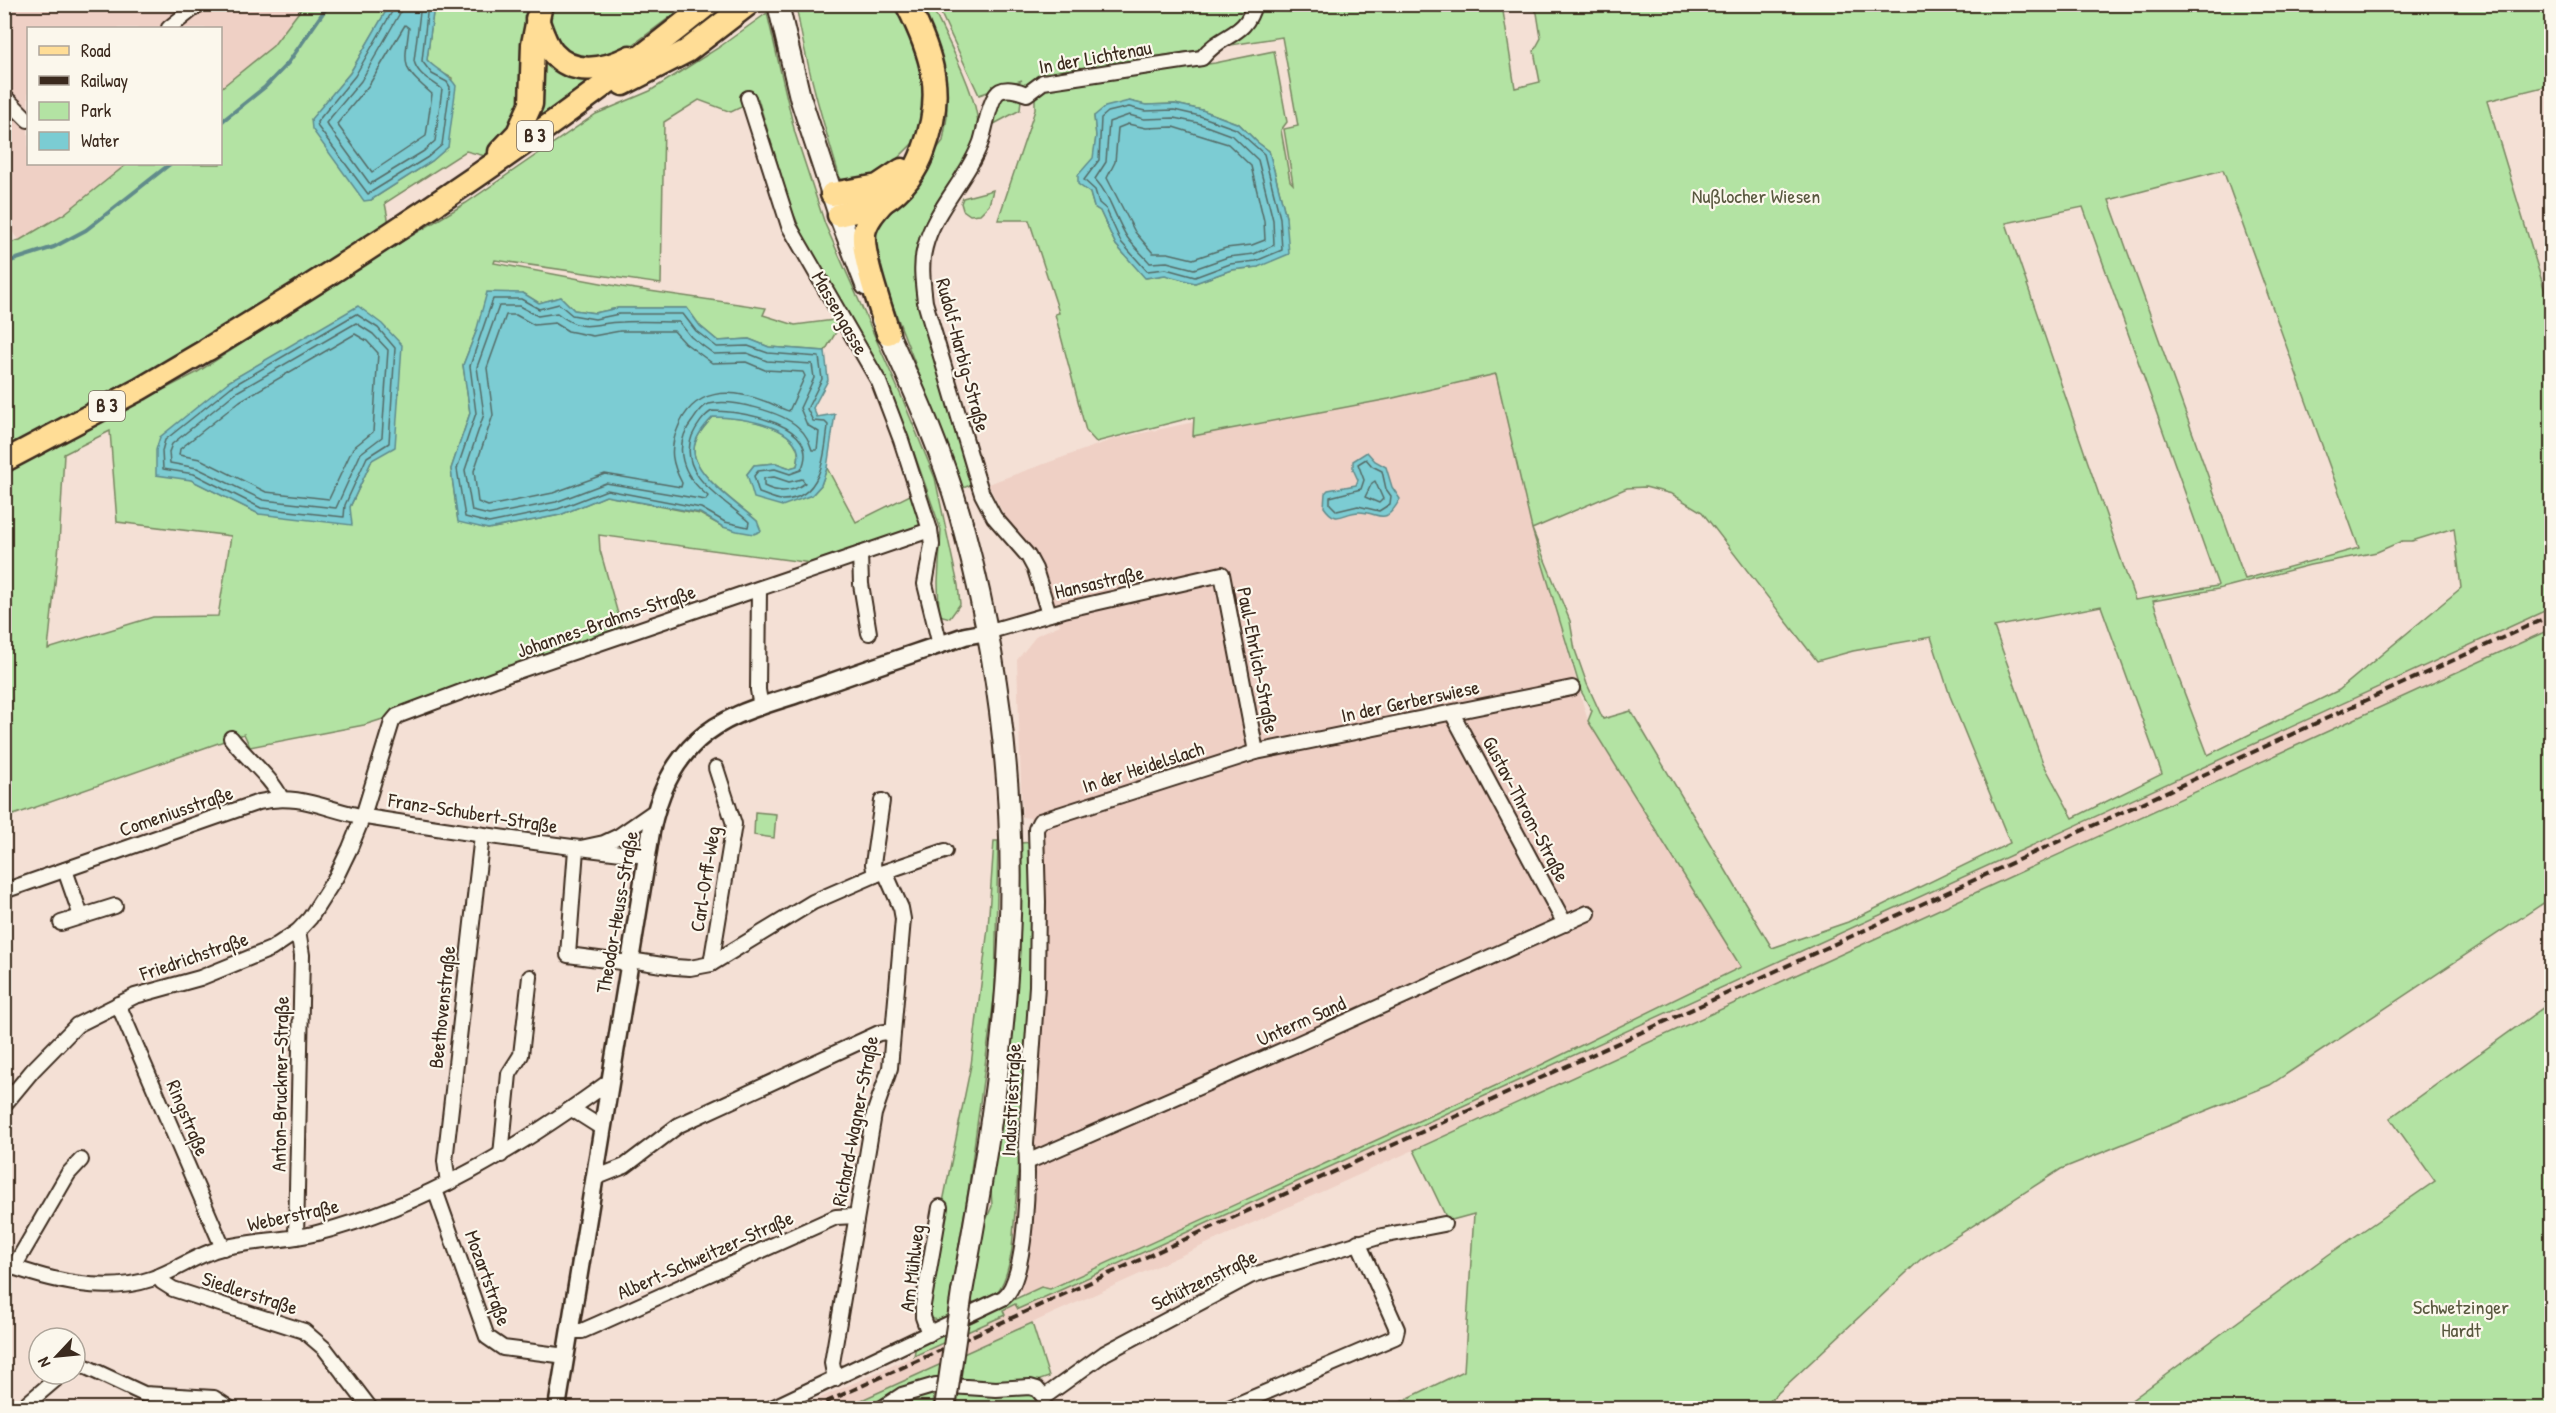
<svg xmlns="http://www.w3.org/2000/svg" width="2556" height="1413" viewBox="0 0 2556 1413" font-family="'Patrick Hand',sans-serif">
  <rect width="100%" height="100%" fill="#f4e0d5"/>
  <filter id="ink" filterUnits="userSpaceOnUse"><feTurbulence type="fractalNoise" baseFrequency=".0167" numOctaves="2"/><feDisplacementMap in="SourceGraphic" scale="12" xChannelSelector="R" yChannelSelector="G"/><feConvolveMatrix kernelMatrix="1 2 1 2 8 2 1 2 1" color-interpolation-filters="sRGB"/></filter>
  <g filter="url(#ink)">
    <g fill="#efd0c5">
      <path d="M5,5H304L273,46L221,88L220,28H28V164H127L64,214L20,240L5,224Z"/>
      <path d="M1496,374L1532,529L1588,721L1741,967L1541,1065L1049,1289L1041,1287L1024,1295L1008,1271L1012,1249L1033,842L1030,818L1022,817L1017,660L1037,635L1060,625L1043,567L1005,517L988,484L1114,439L1194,422L1193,436L1389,399Z"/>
      <path d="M2551,608V629L1701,1020L844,1408H798L1005,1315L1003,1310L1016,1303L1018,1308L1693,1002Z"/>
    </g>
    <g fill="#b3e3a3" stroke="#778660" stroke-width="1.5" fill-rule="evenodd">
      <path d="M304,5H390L350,73L311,120L371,200L432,161L448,147L452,78L436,70L427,60L434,5H534L527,102L512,128L485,156L466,151L385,203L389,224L229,328L113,395L5,451V244L20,240L64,214L127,164H220L221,88L273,46Z"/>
      <path d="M550,5H686L626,50L590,63L561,52L546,19Z"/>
      <path d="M796,5H895L921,53L928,100L920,136L881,175L842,185C824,126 806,66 796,5Z"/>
      <path d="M919,5H931C945,35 972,85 977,116C979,127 975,138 972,148L919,251L973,484L963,488L876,262L875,228L943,141L947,117L944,76L928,22Z"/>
      <path d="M937,5H1502L1515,88L1540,82L1534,51L1541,38L1537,13L1532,5H2551V85L2487,101L2551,311V608L1065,1288L1018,1309L1015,1304L1003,1310L1005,1315L914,1356L916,1345L1041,1287L1050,1289L1541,1065L1741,967L1588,721L1592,711L1581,691L1532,529L1496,374L1389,399L1193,436L1194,417L1096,442L1086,431L1055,314L1059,313L1056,303L1029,220H998L1035,110V95L1037,88L1215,63L1274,51L1287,122L1281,130L1290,181L1293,184L1284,129L1298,126L1282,37L1051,73L1036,77L1028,87L1020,89L1016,84L1022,80L979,95ZM1129,101L1145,105L1175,104L1202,110L1239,124L1257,142L1269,151L1286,217L1258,267L1231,270L1195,283L1165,275L1146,278L1116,245L1100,211L1094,207L1090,193L1096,136L1094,116ZM2223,170L2359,548L2245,579L2109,200ZM2083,207L2218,585L2217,586L2135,600L2006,223ZM1645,487L1672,494L1702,512L1817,661L1853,651L1931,637L1950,696L2010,843L1848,922L1772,948L1631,711L1603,719L1587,684L1575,650L1570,621L1532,529L1627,488ZM2454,528L2461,588L2339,690L2208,755L2179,679L2153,601L2218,589L2310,565L2377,552L2402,541H2412ZM2101,606L2162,774L2073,818L2043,763L1994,627Z"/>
      <path d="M767,13L795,133L825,224L903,400L935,478L958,585L960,604L950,618L939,615L938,582L941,530L913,450L904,426L865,346L806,242L791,208L758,99L731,112L699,100L664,122L661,284L495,260L494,263L622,287L766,308L763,315L795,325L834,320L839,327L825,351L769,347L749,339L718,341L700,326L687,308H618L595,313L574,310L561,297L539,303L523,293L476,332L463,365L470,413L451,469L458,521L488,529L560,515L606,496L700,514L723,527L757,521C739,505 692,474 694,449C695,436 705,426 713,417C740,417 809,425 797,466L790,468L776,463L754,465L747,474L812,495L821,485L827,468L856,522L912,494L923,526L819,564L599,535L600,550L623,632L429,698L386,718L364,725L250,747L244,734L5,818V471L196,373L373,259L466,203L596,114L650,91L718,48ZM277,354L372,460L350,507L259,514L191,480L228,382ZM110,431L117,522L231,536L218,616L153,617L48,649L59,545L64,454Z"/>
      <path d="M538,39L595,76L528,125Z"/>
      <path d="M1006,94L1018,96L1021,100L1020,110L994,124L998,100Z"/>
      <path d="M993,190L989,205L980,214L970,215L963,210L961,203L963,198Z"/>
      <path d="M2551,629V898L2270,1085L2061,1169L1921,1259L1762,1408H1388L1464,1371L1474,1214L1448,1221L1414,1150Z"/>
      <path d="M755,812L776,814L774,838L754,835Z"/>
      <path d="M994,841H998L995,991L968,1192L946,1322L926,1317L942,1207L971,1065L988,928Z"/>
      <path d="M1033,842L1030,1021L1012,1249C1008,1272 1002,1305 971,1302L984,1225L992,1206L991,1189C1009,1074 1020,959 1021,843Z"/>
      <path d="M2551,1002V1408H2121L2328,1255L2435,1181L2390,1118Z"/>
      <path d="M1032,1323L1049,1377L1037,1381L1032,1395L1036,1400V1408H954L956,1391H899L872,1408H844Z"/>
      <path d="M934,1394L933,1408H896L915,1398Z"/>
    </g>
    <g fill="#7bccd3" stroke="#618b8b" stroke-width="1.5">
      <path d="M390,4L434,5L427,60C436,70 449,74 456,86L448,147L432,161L371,200L364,201L312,129L311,119L350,73Z"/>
      <path d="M1129,101L1146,105L1175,104L1202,110L1239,124L1257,142L1269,151L1286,217L1289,254L1258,267L1231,270L1195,283L1165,275L1145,278L1116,245L1100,211L1094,207L1090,193L1078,184V175L1093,158L1096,136L1094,116L1105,107Z"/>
      <path d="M487,292L523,293L539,303L561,297L574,310L595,313L618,308H687L700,326L718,341L749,339L769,347L825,351L828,380L813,408L817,417L835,414L827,468L821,485L812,495L782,506L754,498L747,474L754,465L776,463L790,468L797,466C810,426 740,417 713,417C705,425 695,436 694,449C692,474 739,505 757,521L761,531L754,534L737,531L723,527L700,513L606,496L560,515L488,529L458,522L451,469L470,413L463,365L476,332Z"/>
      <path d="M358,306L382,324L402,345L395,447L372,460L350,507L352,525L259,514L191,480L156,475V450L160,437L228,382Z"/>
      <path d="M1367,452L1375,461L1386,467L1392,487L1400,499C1384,528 1380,512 1359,512C1343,512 1337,526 1324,507L1325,493L1328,490L1356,485L1358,480L1353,469V461Z"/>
    </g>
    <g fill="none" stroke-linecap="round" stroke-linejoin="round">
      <g stroke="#556b66" stroke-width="1.5">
        <path d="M394,4L393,10L355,76L317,122L318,127L368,194L428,157L442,145L450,87L447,82L432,74L422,61L428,4"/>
        <path d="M402,4L400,13L361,81L326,123L370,184L424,151L435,141L442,89C431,80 418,76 414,61L421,4"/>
        <path d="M405,25L409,28C404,68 401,67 432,94L426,136L372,172L337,124L369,85Z"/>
        <path d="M1129,107L1145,111L1174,110L1200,116L1236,129L1264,154L1280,218L1282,250L1256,261L1230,264L1195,277L1166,269L1147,271L1121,242L1106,209L1099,203L1095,190L1084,180L1099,160L1101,118L1108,112Z"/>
        <path d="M1129,115L1144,119L1174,118L1198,123L1233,136L1258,160L1273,220L1274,245L1254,254L1228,257L1194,269L1167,262L1150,263C1143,255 1133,246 1127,237C1115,218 1110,195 1095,179L1106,162L1109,122Z"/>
        <path d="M1128,124L1146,128L1173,127L1228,144L1251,166L1264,221L1265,240L1252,245L1226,248L1193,259L1168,253H1153L1135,232L1107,178L1115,162L1118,128Z"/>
        <path d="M493,299H521L539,309L559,304L572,315L595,319L619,314H683L696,331L717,347L748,346L768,353L819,357L822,379L807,409L813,421L825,422L828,425C825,454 822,500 782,500C775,500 766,495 759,493L754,476L758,471L775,469L790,474L801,470C824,424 742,411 712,411C704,415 696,427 692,436C677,475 724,499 749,522L748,527L725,522L701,508L607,490L558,509L489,523L465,517L457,469L476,413L470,366Z"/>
        <path d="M499,306H519L538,316L557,313C585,335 593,322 623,322C642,321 660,322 679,322L691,337L714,354L747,353L767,361L812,364L814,378L800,408L807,425L819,432L817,450H812C809,441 806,434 798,427C782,412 731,398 709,404C702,406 697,414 693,420C671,447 683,476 708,496L706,500L606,483L556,502L489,515L472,511L465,470L484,414L477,367Z"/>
        <path d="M356,314L378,328L395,348L389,443L367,457L345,505L344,517L261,508L194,474L163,469L162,451L165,440L231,387Z"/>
        <path d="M506,315H516L534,325L555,323L568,331L593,336L620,331H674L685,343L712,363L746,362L765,370L803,372L805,376L789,411C781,409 774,404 767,402C730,388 693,387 677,430C669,450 672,464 682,483L681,487L605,474L553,493L488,506L478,502L474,471L493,415L487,368Z"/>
        <path d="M356,323L373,334L388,350L382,437L361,453L336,508L263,500L197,468L170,463L169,452L172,444L235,393Z"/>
        <path d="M355,334L367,341L378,353L373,432L353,448L329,499L266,492L200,459L179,455L180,449L240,401Z"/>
        <path d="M1366,459L1372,466L1382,471L1386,489L1391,496L1390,504L1379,511L1358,506L1337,511L1330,504V497L1361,489L1364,480L1358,464Z"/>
        <path d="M774,477L789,482L802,479L805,483C792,493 778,493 764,486V478Z"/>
        <path d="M1375,481L1383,499L1379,503L1365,497L1372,483Z"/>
      </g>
      <g stroke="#618b8b" stroke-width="4">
        <path d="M220,123L265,87L288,63L329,4"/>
        <path d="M4,263L54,247L86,230L170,164"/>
      </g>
      <defs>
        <g id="minor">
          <path d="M169,28L199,4"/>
          <path d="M4,96L28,120"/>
          <path d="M748,98L789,226L879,382L901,440L930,530L932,545L925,584L940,645"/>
          <path d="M860,554L861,584L869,633"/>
          <path d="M759,589L758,690L761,707"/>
          <path d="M1049,614L1035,569L1028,556L994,517L982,494L976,475L925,302C923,284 920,265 925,247C935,208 967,180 981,142C985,130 990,96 1000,91C1008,87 1019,91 1027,94L1043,82L1202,58C1222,32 1246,38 1254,4"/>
          <path d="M987,632L1064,610L1222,574L1256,752"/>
          <path d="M1452,713L1565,924"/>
          <path d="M231,738C246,758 271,777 281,798"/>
          <path d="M65,870L81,916"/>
          <path d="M875,875L873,864L882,801"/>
          <path d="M4,891L259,802C300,792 328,811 366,817C460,832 554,846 648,856"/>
          <path d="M61,923L115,906"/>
          <path d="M630,960L675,967L690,968L711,964L813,902L875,875L945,851"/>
          <path d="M629,963L568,955L576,849L604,843L619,836L655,811"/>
          <path d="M711,964L734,824L716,768"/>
          <path d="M118,1004L223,1248"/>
          <path d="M4,1105L33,1070L77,1025L135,996L200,978L271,949L298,931L310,918L336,877L350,848L363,816L392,722L397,716L509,674L930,530"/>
          <path d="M572,1109L602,1128"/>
          <path d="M501,1155L509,1074L521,1055L530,977"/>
          <path d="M1027,1162L1297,1044L1588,913"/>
          <path d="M595,1178L625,1166L679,1125L879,1033L893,1031"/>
          <path d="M448,1183L445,1161L482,835"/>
          <path d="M435,1190L487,1337L503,1348L566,1356"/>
          <path d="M296,1237L302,955L298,931"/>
          <path d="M4,1264C49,1280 104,1295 151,1279C176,1271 197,1254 222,1248C253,1240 286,1241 317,1233C426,1205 520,1147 610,1081"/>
          <path d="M14,1267L68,1174L81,1160"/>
          <path d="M158,1276L162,1282L173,1289L304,1331L325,1349L370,1408"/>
          <path d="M570,1331H582L598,1324L836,1217L856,1216"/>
          <path d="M929,1334L923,1317V1305L940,1207"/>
          <path d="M75,1366H84L144,1394L214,1398L229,1408"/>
          <path d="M835,1379L832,1363L874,1114L890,1068L903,919L901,908L885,872"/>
          <path d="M1044,1397L1105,1353L1250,1276L1382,1236L1444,1224"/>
          <path d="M22,1408L62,1374"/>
          <path d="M772,1408L1003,1298C1028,1281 1028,1173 1026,1143L1037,986L1038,902L1036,829L1040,821L1256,752L1572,688"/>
          <path d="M882,1408L902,1395L936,1385L996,1389L1030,1387L1037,1389L1044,1397"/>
          <path d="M1229,1408L1395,1337L1397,1329L1358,1242"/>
        </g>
        <path id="tertiary" d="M557,1408L651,832C658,796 671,765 698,740C726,714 765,705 801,693C855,673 910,655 965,636L987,632"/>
        <g id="secondary">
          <path d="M778,4L800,97L839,215L866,285"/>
          <path d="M882,320C914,389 946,460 965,534C1000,666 1016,805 1009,941C1004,1059 983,1176 962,1292"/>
        </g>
        <path id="primary" d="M4,461L140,389L208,349"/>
        <g id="trunk">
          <path d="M537,19C541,30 545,44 553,53C574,77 606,69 630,57"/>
          <path d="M623,84L687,51L748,4"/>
          <path d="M500,152L518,133L531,104L533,44L541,4"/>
          <path d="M832,194L878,186L902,170"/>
          <path d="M883,202C875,211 866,221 864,233C862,258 881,307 888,333"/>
          <path d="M839,215C853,211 870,209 883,202C903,190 917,170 924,149C945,94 933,55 907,4"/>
          <path d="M208,349C382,244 550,132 708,4"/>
        </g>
      </defs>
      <use href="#minor" stroke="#3b2a1e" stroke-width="18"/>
      <use href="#tertiary" stroke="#3b2a1e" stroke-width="21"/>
      <use href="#secondary" stroke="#3b2a1e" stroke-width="24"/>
      <use href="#primary" stroke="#3b2a1e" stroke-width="26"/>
      <use href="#trunk" stroke="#3b2a1e" stroke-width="27"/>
      <use href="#minor" stroke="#fbf7ec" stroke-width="14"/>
      <use href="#tertiary" stroke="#fbf7ec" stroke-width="16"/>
      <use href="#secondary" stroke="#fbf7ec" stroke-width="20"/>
      <use href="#primary" stroke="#ffdd96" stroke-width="21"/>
      <use href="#trunk" stroke="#ffdd96" stroke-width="22"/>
      <path stroke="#3b2a1e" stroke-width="4" stroke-dasharray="9 4.5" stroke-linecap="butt" d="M813,1408L1695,1008L2552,615"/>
      <defs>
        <path id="secondary-bridge" d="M945,1408L962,1292"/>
      </defs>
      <use href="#secondary-bridge" stroke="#3b2a1e" stroke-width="24" stroke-linecap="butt"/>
      <use href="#secondary-bridge" stroke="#fbf7ec" stroke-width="20"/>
    </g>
  </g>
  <g text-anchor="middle" stroke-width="4.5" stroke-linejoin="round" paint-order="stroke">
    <g fill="#fbf7ec" stroke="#75685c" stroke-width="1.5">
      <rect x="517" y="121" width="36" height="30" rx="4.5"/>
      <rect x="89" y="391" width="36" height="30" rx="4.5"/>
    </g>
    <g font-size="18" font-weight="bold" fill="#3b2a1e">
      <text x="535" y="142">B 3</text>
      <text x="107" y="412">B 3</text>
    </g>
    <g font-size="20" fill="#3b2a1e" stroke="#fbf7ec">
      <text transform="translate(1095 57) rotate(-10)" y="7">In der Lichtenau</text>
      <text transform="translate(840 313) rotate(60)" y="7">Massengasse</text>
      <text transform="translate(963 355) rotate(75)" y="7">Rudolf-Harbig-Straße</text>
      <text transform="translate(1099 582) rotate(-13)" y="7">Hansastraße</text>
      <text transform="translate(606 621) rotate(-19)" y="7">Johannes-Brahms-Straße</text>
      <text transform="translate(1258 660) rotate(79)" y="7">Paul-Ehrlich-Straße</text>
      <text transform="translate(1410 701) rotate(-12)" y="7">In der Gerberswiese</text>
      <text transform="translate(1143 767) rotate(-18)" y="7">In der Heidelslach</text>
      <text transform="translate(1526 809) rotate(62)" y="7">Gustav-Throm-Straße</text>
      <text transform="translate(176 811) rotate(-19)" y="7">Comeniusstraße</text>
      <text transform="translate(473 813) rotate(9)" y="7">Franz-Schubert-Straße</text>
      <text transform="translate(705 879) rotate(-81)" y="7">Carl-Orff-Weg</text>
      <text transform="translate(617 912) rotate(-80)" y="7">Theodor-Heuss-Straße</text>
      <text transform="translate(194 956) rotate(-19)" y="7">Friedrichstraße</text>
      <text transform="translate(442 1007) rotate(-84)" y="7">Beethovenstraße</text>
      <text transform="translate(1301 1021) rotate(-24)" y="7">Unterm Sand</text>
      <text transform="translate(280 1084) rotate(-89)" y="7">Anton-Bruckner-Straße</text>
      <text transform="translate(1011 1100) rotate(-87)" y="7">Industriestraße</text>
      <text transform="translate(188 1118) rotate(67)" y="7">Ringstraße</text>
      <text transform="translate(855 1121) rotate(-79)" y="7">Richard-Wagner-Straße</text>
      <text transform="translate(293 1215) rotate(-12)" y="7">Weberstraße</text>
      <text transform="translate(705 1255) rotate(-24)" y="7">Albert-Schweitzer-Straße</text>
      <text transform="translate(912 1268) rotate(-83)" y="7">Am Mühlweg</text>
      <text transform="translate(488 1278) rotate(70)" y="7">Mozartstraße</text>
      <text transform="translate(1204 1280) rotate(-26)" y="7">Schützenstraße</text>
      <text transform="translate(250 1293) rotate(18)" y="7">Siedlerstraße</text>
    </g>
    <g font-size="20" fill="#59583f" stroke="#fbf7ec">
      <text x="1756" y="203">Nußlocher Wiesen</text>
      <text x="2461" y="1314">Schwetzinger<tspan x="2461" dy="23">Hardt</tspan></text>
    </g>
  </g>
  <rect width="2556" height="1413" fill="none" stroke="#fbf7ec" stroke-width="24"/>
  <rect x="12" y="12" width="2532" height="1389" fill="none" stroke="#3b2a1e" stroke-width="2" filter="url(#ink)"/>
  <rect x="27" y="27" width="195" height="138" fill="#fbf7ec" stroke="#aea59a" stroke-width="1.5"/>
  <rect x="39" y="46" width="30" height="9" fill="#ffdd96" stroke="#aea59a" stroke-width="1.5"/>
  <text x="81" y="57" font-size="18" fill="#3b2a1e">Road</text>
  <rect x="39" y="76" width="30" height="9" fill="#3b2a1e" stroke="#aea59a" stroke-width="1.5"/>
  <text x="81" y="87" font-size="18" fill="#3b2a1e">Railway</text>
  <rect x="39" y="102" width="30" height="18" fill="#b3e3a3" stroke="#aea59a" stroke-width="1.5"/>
  <text x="81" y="117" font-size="18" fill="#3b2a1e">Park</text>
  <rect x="39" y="132" width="30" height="18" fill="#7bccd3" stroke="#aea59a" stroke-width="1.5"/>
  <text x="81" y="147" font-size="18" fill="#3b2a1e">Water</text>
  <g transform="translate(57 1356) rotate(244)"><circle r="28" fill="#fbf7ec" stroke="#aea59a" stroke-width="1.5"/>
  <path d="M0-4.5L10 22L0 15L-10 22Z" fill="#3b2a1e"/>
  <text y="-9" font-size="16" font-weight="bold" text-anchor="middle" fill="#3b2a1e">N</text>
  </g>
</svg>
